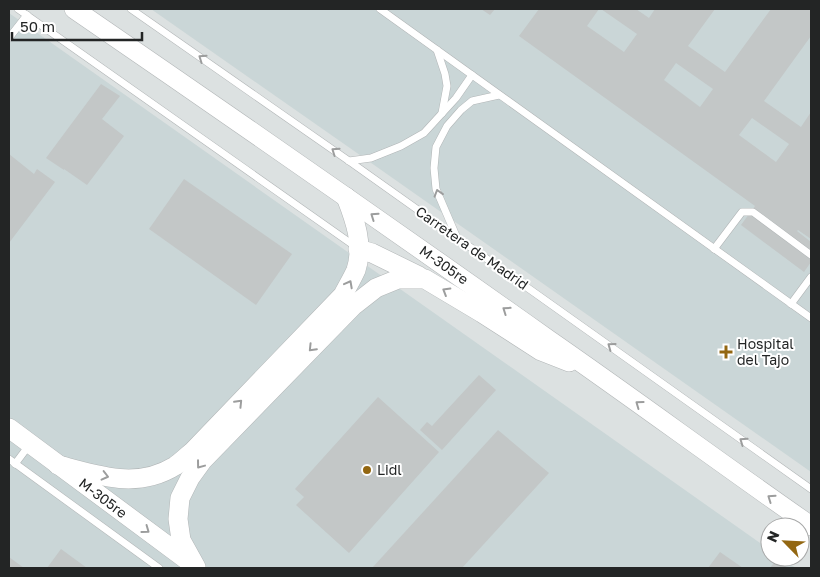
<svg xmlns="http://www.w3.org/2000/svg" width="820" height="577" viewBox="0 0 820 577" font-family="'Golos Text',sans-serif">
  <rect width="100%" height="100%" fill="#dce1e1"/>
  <g fill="#cad6d7">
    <path d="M151,9H811V472L357,153Z"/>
    <path d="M9,13L770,550V557H779L796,568H9Z"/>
  </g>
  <g fill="#c3c7c7" fill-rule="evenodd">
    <path d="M481,9H495L490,15Z"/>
    <path d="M539,9H599L587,26L624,52L637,34L601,9H636L649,18L655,9H715L688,46L725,72L771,9H811V36L764,101L801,127L811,112V239L798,230L797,231L811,242V262L804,272L741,225L755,206L519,36ZM676,63L713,89L700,107L664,80ZM752,118L789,144L776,162L739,135Z"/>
    <path d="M101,84L120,96L102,119L124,136L87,185L64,169V170L46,158Z"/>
    <path d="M9,154L34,174L37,169L55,182L9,243Z"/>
    <path d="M184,179L292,254L256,305L149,229Z"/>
    <path d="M479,375L496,390L442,450L420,430L427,422L432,426Z"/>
    <path d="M378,397L439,452L349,553L296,505L304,497L295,489Z"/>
    <path d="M498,430L549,473L462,568H372Z"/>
    <path d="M61,549L87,568H47Z"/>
    <path d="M720,552L743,568H708Z"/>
    <path d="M9,557L24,568H9Z"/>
    <path d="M776,560L788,568H770Z"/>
  </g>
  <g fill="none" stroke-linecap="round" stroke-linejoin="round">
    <defs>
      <g id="service">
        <path d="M18,9L356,247"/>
        <path d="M131,9L349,161L811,489"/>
        <path d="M380,9L811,318"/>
        <path d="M9,38L27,15"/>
        <path d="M437,50L445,74L447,86L442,113"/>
        <path d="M349,161L371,158L401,146L424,133L456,98L472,75"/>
        <path d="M457,238L436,189L434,168L436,147L447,126L461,110L472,101L499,95"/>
        <path d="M714,249L742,212H753L811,255"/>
        <path d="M791,304L811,277"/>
        <path d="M9,459L159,568"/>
        <path d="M15,464L30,444"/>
      </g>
      <g id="secondary">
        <path d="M74,9C233,118 391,228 549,340C637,401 723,465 811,526"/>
        <path d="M358,249L372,253L419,276"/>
        <path d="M9,428L191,563"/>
        <path d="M58,465C98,475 136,490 175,466C181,462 187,456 193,451L343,295C347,287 352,279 356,270C364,245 355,220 346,197"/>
        <path d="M196,567L181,540L178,519L180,498L190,478L203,460L353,306L376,288L398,279H425L482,313L541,351L569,362"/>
      </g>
    </defs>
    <use href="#service" stroke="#b2b6b7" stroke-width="8"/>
    <use href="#secondary" stroke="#b2b6b7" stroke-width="20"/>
    <use href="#service" stroke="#fff" stroke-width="7"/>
    <use href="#secondary" stroke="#fff" stroke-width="19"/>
  </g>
  <defs><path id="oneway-chevron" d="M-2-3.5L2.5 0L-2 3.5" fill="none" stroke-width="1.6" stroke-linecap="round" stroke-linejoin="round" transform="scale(1.25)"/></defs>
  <g stroke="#9c9d9d">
    <use href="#oneway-chevron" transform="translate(202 58) rotate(-145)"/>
    <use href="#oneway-chevron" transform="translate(335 151) rotate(-145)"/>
    <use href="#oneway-chevron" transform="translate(438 193) rotate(-107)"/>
    <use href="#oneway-chevron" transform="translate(374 216) rotate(-145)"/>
    <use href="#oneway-chevron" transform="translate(349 284) rotate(-62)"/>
    <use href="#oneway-chevron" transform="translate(446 291) rotate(-149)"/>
    <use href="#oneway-chevron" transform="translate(506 310) rotate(-145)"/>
    <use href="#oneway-chevron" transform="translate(611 346) rotate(-144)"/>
    <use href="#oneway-chevron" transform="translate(312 348) rotate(134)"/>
    <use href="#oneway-chevron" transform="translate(239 403) rotate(-46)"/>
    <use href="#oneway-chevron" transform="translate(639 404) rotate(-144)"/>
    <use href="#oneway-chevron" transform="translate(743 441) rotate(-145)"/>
    <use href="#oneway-chevron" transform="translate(200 465) rotate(127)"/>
    <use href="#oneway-chevron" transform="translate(105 476) rotate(14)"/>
    <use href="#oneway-chevron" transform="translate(771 498) rotate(-145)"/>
    <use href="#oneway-chevron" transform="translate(146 530) rotate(36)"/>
  </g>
  <g fill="#936712" stroke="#fff" stroke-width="2">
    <path d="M723.5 344.5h5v5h5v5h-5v5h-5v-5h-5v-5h5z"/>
    <circle cx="367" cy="470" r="5"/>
  </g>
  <g text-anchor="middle" stroke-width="4" stroke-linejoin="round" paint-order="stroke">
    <g font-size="14" fill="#232525" stroke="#fff">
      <text transform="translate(472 248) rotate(35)" y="5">Carretera de Madrid</text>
      <text transform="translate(444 265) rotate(35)" y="5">M-305re</text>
      <text transform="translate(103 498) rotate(37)" y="5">M-305re</text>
    </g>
    <g font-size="14" fill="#232525" stroke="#fff" text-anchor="start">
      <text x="737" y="349">Hospital<tspan x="737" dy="16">del Tajo</tspan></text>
      <text x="377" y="475">Lidl</text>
    </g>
  </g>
  <rect width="820" height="577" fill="none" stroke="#232525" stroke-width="20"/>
  <g transform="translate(785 542) rotate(294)"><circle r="24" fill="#ffffff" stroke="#a7a8a8"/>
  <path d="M0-4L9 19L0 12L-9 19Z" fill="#936712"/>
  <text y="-8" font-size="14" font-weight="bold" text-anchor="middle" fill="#232525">N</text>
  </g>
  <path d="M12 32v8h130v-8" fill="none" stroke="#232525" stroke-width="2.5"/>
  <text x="20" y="32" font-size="15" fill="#232525" stroke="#ffffff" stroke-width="4" paint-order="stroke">50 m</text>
</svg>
